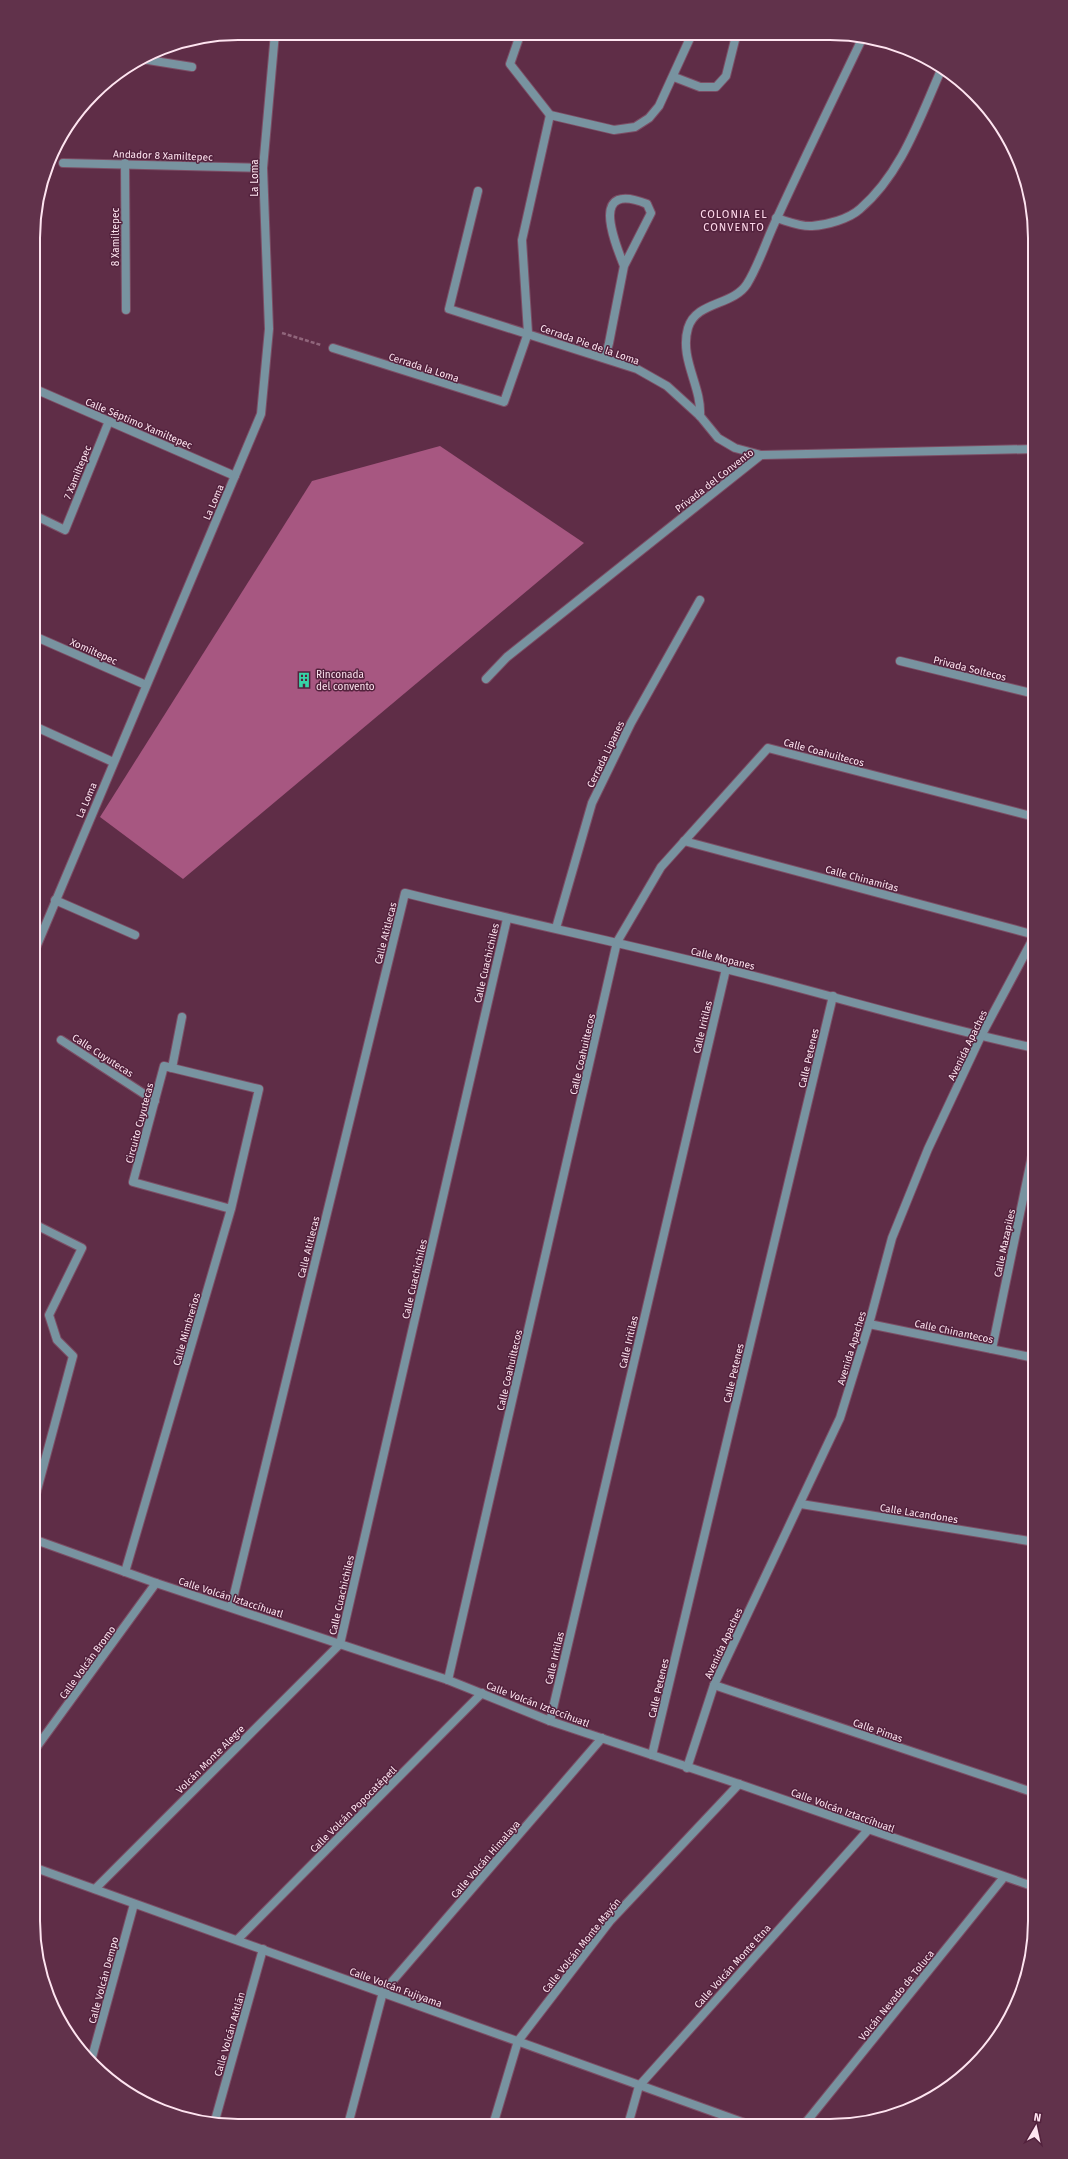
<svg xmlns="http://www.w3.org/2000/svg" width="1068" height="2159" viewBox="0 0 1068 2159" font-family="'Fira Sans',sans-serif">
  <rect width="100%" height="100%" fill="#5f2d47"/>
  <path fill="#a75781" d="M440,446L584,543L183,879L100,817L312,481Z"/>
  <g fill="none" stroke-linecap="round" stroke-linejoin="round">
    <defs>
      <g id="minor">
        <path d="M520,35L510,64L550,115L614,130L635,127L649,118L659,106L691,36"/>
        <path d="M142,59L192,67"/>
        <path d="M674,77L700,87H716L726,76L736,36"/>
        <path d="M63,163L263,168"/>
        <path d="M125,163L126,310"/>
        <path d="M478,191L449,309L637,369L667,386L700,416L718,438L735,448L761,455"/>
        <path d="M776,218C787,221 801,227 812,226C827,225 849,219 860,209C902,173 920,117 942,68"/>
        <path d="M333,348L504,402L528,333L522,240L550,115"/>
        <path d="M605,358L609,343L624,266L651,213L647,204C590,181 613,238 624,266"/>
        <path d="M35,389L235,476"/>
        <path d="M700,416C702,386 679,359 688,328C696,301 733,306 747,284C759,265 767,238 777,218C805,157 834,97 863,37"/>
        <path d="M34,515L65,530L109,421"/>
        <path d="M1033,578L1035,579"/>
        <path d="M34,636L146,685"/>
        <path d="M900,661L1035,694"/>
        <path d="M486,679L507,657L761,455L1035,449"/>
        <path d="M34,726L113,762"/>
        <path d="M684,841L1035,935"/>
        <path d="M55,900L135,935"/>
        <path d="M556,928L592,803L631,723L700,600"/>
        <path d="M35,950L261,414L269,329L263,168L275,33"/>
        <path d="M61,1040L155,1101"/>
        <path d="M172,1068L182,1017"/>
        <path d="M869,1324L1035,1358"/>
        <path d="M992,1349L1035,1141"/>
        <path d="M801,1504L1035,1542"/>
        <path d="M33,1505L73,1356L57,1340L49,1315L82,1248L34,1224"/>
        <path d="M125,1572L231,1209L259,1089L164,1066L133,1182L231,1209"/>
        <path d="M231,1607L405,893C516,921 627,944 738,972C837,997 935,1027 1035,1048"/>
        <path d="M448,1680L617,942L661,867L768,748L1035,817"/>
        <path d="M714,1685L1035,1793"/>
        <path d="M550,1721L726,969"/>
        <path d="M33,1752L156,1583"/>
        <path d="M652,1755L833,996"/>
        <path d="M33,1867L753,2126"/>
        <path d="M95,1889L340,1644L507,919"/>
        <path d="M238,1939L482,1693"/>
        <path d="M91,2061L134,1904"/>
        <path d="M214,2124L263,1949"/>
        <path d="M348,2125L383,1992L602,1738"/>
        <path d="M493,2125L518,2041L610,1921L739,1784"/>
        <path d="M628,2125L639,2086L868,1830"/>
        <path d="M803,2126L1004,1877"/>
      </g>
      <g id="tertiary">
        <path d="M34,953V950"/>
        <path d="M33,1539L156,1583L448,1680L550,1721L739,1784L1035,1887"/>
        <path d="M687,1768L714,1685L840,1418L869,1324L892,1238L928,1149L981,1036L1035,935"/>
      </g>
    </defs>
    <use href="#minor" stroke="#7c4e65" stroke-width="10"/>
    <use href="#tertiary" stroke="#7c4e65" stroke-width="10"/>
    <path stroke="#90657b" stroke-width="2.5" stroke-dasharray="4 2" stroke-linecap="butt" d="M282,333L321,345"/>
    <use href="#minor" stroke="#7893a0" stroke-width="8"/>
    <use href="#tertiary" stroke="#7893a0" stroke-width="8"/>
  </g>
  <defs>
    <symbol id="building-bare" viewBox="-9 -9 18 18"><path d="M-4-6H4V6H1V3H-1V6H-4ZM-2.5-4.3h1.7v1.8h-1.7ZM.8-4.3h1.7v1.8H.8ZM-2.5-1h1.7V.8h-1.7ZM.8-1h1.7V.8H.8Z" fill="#36d4a7" stroke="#53223d" stroke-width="2.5" paint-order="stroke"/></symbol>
  </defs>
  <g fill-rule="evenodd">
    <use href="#building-bare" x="293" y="669" width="22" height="22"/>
  </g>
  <g text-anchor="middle" stroke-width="3" stroke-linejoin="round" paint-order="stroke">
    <g font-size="10" fill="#fee4f0" stroke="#53223d">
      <text transform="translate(163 155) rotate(2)" y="4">Andador 8 Xamiltepec</text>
      <text transform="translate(254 178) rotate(-90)" y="4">La Loma</text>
      <text transform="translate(115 237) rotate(-90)" y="4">8 Xamiltepec</text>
      <text transform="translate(590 344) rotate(19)" y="4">Cerrada Pie de la Loma</text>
      <text transform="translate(424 367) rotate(18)" y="4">Cerrada la Loma</text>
      <text transform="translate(139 423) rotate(23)" y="4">Calle Séptimo Xamiltepec</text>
      <text transform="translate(77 472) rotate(-68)" y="4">7 Xamiltepec</text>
      <text transform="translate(714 480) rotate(-38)" y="4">Privada del Convento</text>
      <text transform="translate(213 502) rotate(-67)" y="4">La Loma</text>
      <text transform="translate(94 651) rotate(24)" y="4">Xomiltepec</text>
      <text transform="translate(970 668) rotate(14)" y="4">Privada Soltecos</text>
      <text transform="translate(824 752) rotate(15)" y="4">Calle Coahuiltecos</text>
      <text transform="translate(605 754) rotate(-64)" y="4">Cerrada Lipanes</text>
      <text transform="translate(86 800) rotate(-67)" y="4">La Loma</text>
      <text transform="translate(862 878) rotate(15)" y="4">Calle Chinamitas</text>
      <text transform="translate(385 933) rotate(-76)" y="4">Calle Atitlecas</text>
      <text transform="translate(723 958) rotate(14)" y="4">Calle Mopanes</text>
      <text transform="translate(486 963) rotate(-77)" y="4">Calle Cuachichiles</text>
      <text transform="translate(702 1027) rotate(-77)" y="4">Calle Iritilas</text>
      <text transform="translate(967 1045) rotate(-64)" y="4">Avenida Apaches</text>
      <text transform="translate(582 1054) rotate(-77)" y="4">Calle Coahuiltecos</text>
      <text transform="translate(103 1055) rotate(33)" y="4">Calle Cuyutecas</text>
      <text transform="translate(808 1058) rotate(-77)" y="4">Calle Petenes</text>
      <text transform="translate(139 1123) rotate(-75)" y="4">Circuito Cuyutecas</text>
      <text transform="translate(1004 1243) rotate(-78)" y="4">Calle Mazapiles</text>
      <text transform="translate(308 1247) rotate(-76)" y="4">Calle Atitlecas</text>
      <text transform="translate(414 1279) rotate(-77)" y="4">Calle Cuachichiles</text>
      <text transform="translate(186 1329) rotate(-74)" y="4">Calle Mimbreños</text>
      <text transform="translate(954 1331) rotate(12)" y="4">Calle Chinantecos</text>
      <text transform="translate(628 1342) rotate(-77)" y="4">Calle Iritilas</text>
      <text transform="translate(851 1348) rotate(-73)" y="4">Avenida Apaches</text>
      <text transform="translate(509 1370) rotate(-77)" y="4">Calle Coahuiltecos</text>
      <text transform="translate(733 1373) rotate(-77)" y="4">Calle Petenes</text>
      <text transform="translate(919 1513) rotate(9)" y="4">Calle Lacandones</text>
      <text transform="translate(341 1595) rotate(-77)" y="4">Calle Cuachichiles</text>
      <text transform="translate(231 1597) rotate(18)" y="4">Calle Volcán Iztaccíhuatl</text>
      <text transform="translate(723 1643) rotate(-65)" y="4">Avenida Apaches</text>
      <text transform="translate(554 1658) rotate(-77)" y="4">Calle Iritilas</text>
      <text transform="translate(87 1662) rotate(-54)" y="4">Calle Volcán Bromo</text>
      <text transform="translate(658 1688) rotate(-77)" y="4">Calle Petenes</text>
      <text transform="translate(538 1704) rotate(21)" y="4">Calle Volcán Iztaccíhuatl</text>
      <text transform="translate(878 1730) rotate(19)" y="4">Calle Pimas</text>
      <text transform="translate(210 1759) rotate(-45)" y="4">Volcán Monte Alegre</text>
      <text transform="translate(353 1809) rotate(-45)" y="4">Calle Volcán Popocatépetl</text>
      <text transform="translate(843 1810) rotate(20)" y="4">Calle Volcán Iztaccíhuatl</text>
      <text transform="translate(485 1859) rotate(-49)" y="4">Calle Volcán Himalaya</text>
      <text transform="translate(581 1945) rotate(-51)" y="4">Calle Volcán Monte Mayón</text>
      <text transform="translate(732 1966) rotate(-48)" y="4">Calle Volcán Monte Etna</text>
      <text transform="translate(103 1980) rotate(-75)" y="4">Calle Volcán Dempo</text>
      <text transform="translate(396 1987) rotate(20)" y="4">Calle Volcán Fujiyama</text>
      <text transform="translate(896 1995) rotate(-51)" y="4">Volcán Nevado de Toluca</text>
      <text transform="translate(229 2034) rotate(-74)" y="4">Calle Volcán Atitlán</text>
    </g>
    <g font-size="10" fill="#fee4f0" stroke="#53223d" text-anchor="start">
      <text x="316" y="678">Rinconada<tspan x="316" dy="12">del convento</tspan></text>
    </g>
    <g font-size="11" letter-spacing="1" fill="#fed8ea" stroke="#53223d">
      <text x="734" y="218">COLONIA EL<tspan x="734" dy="13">CONVENTO</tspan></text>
    </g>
  </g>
  <path d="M0 0H1068V2159H0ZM238 40H830A198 198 0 0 1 1028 238V1921A198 198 0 0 1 830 2119H238A198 198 0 0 1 40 1921V238A198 198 0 0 1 238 40Z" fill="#61324b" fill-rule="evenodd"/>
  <path fill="none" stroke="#fee4f0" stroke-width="2" d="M238 40H830A198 198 0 0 1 1028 238V1921A198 198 0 0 1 830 2119H238A198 198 0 0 1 40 1921V238A198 198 0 0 1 238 40Z"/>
  <g transform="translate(1036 2127) rotate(9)" stroke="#53223d" stroke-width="3" paint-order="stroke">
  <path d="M0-3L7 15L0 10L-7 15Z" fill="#fee4f0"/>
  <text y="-6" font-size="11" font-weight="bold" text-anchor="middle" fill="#fee4f0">N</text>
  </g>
</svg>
